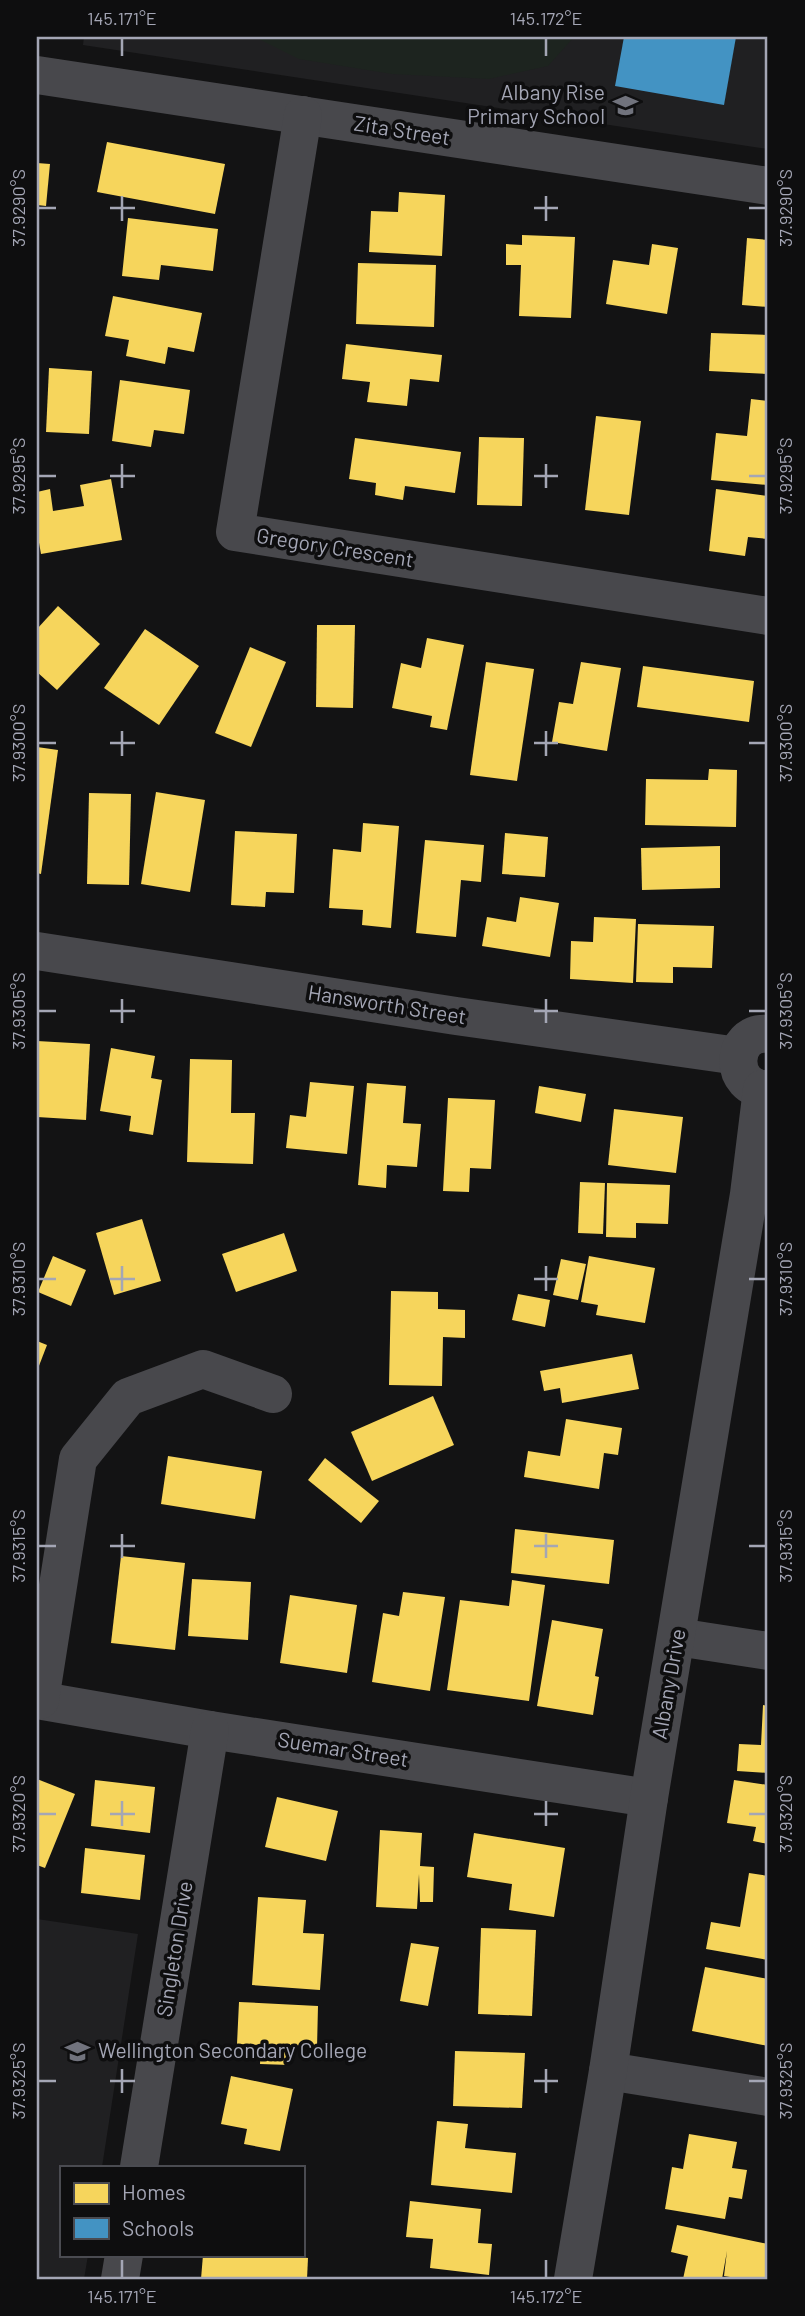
<svg xmlns="http://www.w3.org/2000/svg" width="805" height="2316" viewBox="0 0 805 2316" font-family="Barlow,sans-serif">
  <rect width="100%" height="100%" fill="#131314"/>
  <g fill="#202022">
    <path d="M84,37H768V149L83,45Z"/>
    <path d="M37,1919L138,1934L102,2167H61V2255H88L84,2279H37Z"/>
  </g>
  <path fill="#1d241f" d="M255,37H574L548,66L489,79L392,74L299,59Z"/>
  <g fill="#f6d55c">
    <path d="M107,142L225,164L215,214L97,192Z"/>
    <path d="M37,163L50,164L46,206L37,205Z"/>
    <path d="M399,192L445,195L442,256L369,252L371,211L398,212Z"/>
    <path d="M128,218L218,229L213,271L161,265L159,280L122,276Z"/>
    <path d="M522,235L575,237L571,318L519,316L521,265H506V244L522,245Z"/>
    <path d="M747,238L768,240V307L742,305Z"/>
    <path d="M652,244L678,248L667,314L606,304L613,260L649,265Z"/>
    <path d="M358,263L436,265L434,327L356,324Z"/>
    <path d="M113,296L202,313L194,352L168,347L165,364L126,356L129,340L105,336Z"/>
    <path d="M711,333L768,335V374L709,371Z"/>
    <path d="M346,344L442,355L439,382L410,379L407,406L367,402L370,382L342,379Z"/>
    <path d="M49,368L92,371L89,434L46,432Z"/>
    <path d="M120,380L190,390L184,434L154,430L151,447L112,441Z"/>
    <path d="M751,399L768,401V485L711,480L716,433L747,436Z"/>
    <path d="M596,416L641,421L629,515L585,510Z"/>
    <path d="M479,437L524,438L522,506L477,505Z"/>
    <path d="M355,438L461,452L455,493L405,486L403,500L375,495L376,483L349,479Z"/>
    <path d="M111,479L122,540L41,554L37,531V492L50,489L53,511L84,506L80,485Z"/>
    <path d="M716,489L768,496V539L748,537L745,556L709,551Z"/>
    <path d="M58,606L100,644L57,690L37,672V629Z"/>
    <path d="M317,625H355L353,708L316,707Z"/>
    <path d="M145,629L199,666L159,725L104,688Z"/>
    <path d="M427,638L464,645L447,730L430,727L432,716L392,708L401,663L421,668Z"/>
    <path d="M250,647L286,662L251,747L215,733Z"/>
    <path d="M486,662L534,669L517,781L470,775Z"/>
    <path d="M581,662L621,668L607,751L552,742L559,702L573,704Z"/>
    <path d="M643,666L754,681L749,722L637,707Z"/>
    <path d="M37,747L58,750L41,874L37,873Z"/>
    <path d="M709,769L737,770L736,827L645,825L646,779L708,780Z"/>
    <path d="M156,792L205,800L190,892L141,884Z"/>
    <path d="M89,793L131,794L129,885L87,884Z"/>
    <path d="M363,823L399,826L391,928L362,925L363,910L329,908L333,849L361,852Z"/>
    <path d="M235,831L297,834L294,893L266,892L265,907L231,905Z"/>
    <path d="M505,833L548,837L545,877L502,874Z"/>
    <path d="M425,840L484,845L481,882L461,880L456,937L416,933Z"/>
    <path d="M720,846V888L642,890L641,848Z"/>
    <path d="M520,897L559,903L550,957L482,946L487,917L516,922Z"/>
    <path d="M594,917L636,919L633,983L570,979L571,941L593,942Z"/>
    <path d="M638,924L714,926L712,968L673,967V983L636,982Z"/>
    <path d="M37,1041L90,1044L86,1120L37,1117Z"/>
    <path d="M111,1048L155,1056L151,1078L162,1080L153,1135L129,1131L131,1116L100,1111Z"/>
    <path d="M190,1059L232,1060L231,1113H255L253,1164L187,1162Z"/>
    <path d="M310,1082L354,1086L347,1154L286,1148L290,1115L306,1117Z"/>
    <path d="M367,1083L406,1086L403,1123L421,1124L417,1167L387,1165L386,1188L358,1185Z"/>
    <path d="M539,1086L586,1094L581,1122L535,1113Z"/>
    <path d="M448,1098L495,1100L491,1169L470,1168L469,1192L443,1191Z"/>
    <path d="M614,1109L683,1117L676,1173L608,1165Z"/>
    <path d="M580,1182L605,1183L603,1234L578,1233Z"/>
    <path d="M607,1183L670,1185L668,1224L636,1223V1238L606,1237Z"/>
    <path d="M142,1219L161,1281L114,1295L96,1233Z"/>
    <path d="M284,1233L297,1271L236,1292L222,1254Z"/>
    <path d="M53,1256L86,1270L71,1306L38,1292Z"/>
    <path d="M589,1256L655,1268L645,1323L596,1315L598,1305L581,1302Z"/>
    <path d="M561,1259L586,1264L578,1300L553,1295Z"/>
    <path d="M391,1291L438,1292V1309L465,1310V1338L443,1337L442,1386L389,1385Z"/>
    <path d="M518,1294L550,1300L545,1327L512,1320Z"/>
    <path d="M37,1341L47,1345L37,1371Z"/>
    <path d="M632,1354L639,1389L562,1403L560,1388L544,1391L540,1371Z"/>
    <path d="M433,1396L454,1445L372,1481L351,1432Z"/>
    <path d="M566,1419L622,1428L618,1455L604,1453L599,1489L524,1477L528,1451L560,1456Z"/>
    <path d="M168,1456L262,1471L255,1519L161,1504Z"/>
    <path d="M325,1458L379,1501L361,1523L308,1480Z"/>
    <path d="M515,1529L614,1540L609,1584L511,1573Z"/>
    <path d="M121,1556L185,1563L175,1650L111,1643Z"/>
    <path d="M192,1579L251,1582L248,1640L188,1636Z"/>
    <path d="M512,1580L545,1585L529,1701L447,1690L460,1600L509,1606Z"/>
    <path d="M403,1592L445,1597L430,1691L372,1682L383,1613L399,1616Z"/>
    <path d="M290,1595L357,1605L347,1673L280,1663Z"/>
    <path d="M552,1620L603,1629L595,1676L599,1677L593,1715L537,1706Z"/>
    <path d="M763,1705L768,1706V1773L737,1771L739,1744L761,1745Z"/>
    <path d="M37,1779L75,1794L45,1868L37,1865Z"/>
    <path d="M95,1780L155,1787L150,1833L91,1826Z"/>
    <path d="M734,1780L768,1785V1844L753,1841L756,1827L727,1823Z"/>
    <path d="M277,1797L338,1811L326,1861L265,1847Z"/>
    <path d="M380,1830L422,1833L420,1866L434,1867L433,1902H420L419,1874L417,1909L376,1907Z"/>
    <path d="M474,1833L565,1848L554,1917L509,1910L512,1884L467,1877Z"/>
    <path d="M85,1848L145,1855L140,1900L81,1893Z"/>
    <path d="M749,1873L768,1876V1960L706,1949L711,1922L740,1927Z"/>
    <path d="M258,1897L306,1900L303,1933L324,1934L320,1990L252,1985Z"/>
    <path d="M481,1928L536,1930L532,2016L478,2014Z"/>
    <path d="M411,1943L439,1947L428,2006L400,2001Z"/>
    <path d="M705,1967L768,1979V2046L692,2031Z"/>
    <path d="M239,2002L318,2006L317,2048H291L290,2065L260,2064L261,2045L237,2044Z"/>
    <path d="M455,2051L525,2053L522,2108L453,2106Z"/>
    <path d="M231,2076L293,2089L280,2151L244,2144L247,2129L221,2124Z"/>
    <path d="M437,2121L468,2124L465,2148L516,2153L512,2193L431,2185Z"/>
    <path d="M689,2134L737,2142L732,2168L747,2170L742,2199L729,2197L725,2219L665,2209L672,2167L683,2169Z"/>
    <path d="M410,2201L481,2209L478,2243L492,2244L489,2275L430,2268L433,2239L406,2237Z"/>
    <path d="M677,2225L768,2244V2279H742L724,2276L727,2251L722,2279H683L688,2256L671,2252Z"/>
    <path d="M203,2255H277L308,2258L307,2279H201Z"/>
  </g>
  <path fill="#4393c3" d="M624,37H736L724,105L615,86Z"/>
  <g fill="none" stroke-linecap="round" stroke-linejoin="round">
    <g stroke="#48484c" stroke-width="38">
      <path d="M37,75L768,186"/>
      <path d="M303,115L235,532L768,616"/>
      <path d="M37,951L456,1016L738,1056"/>
      <path d="M677,1637L768,1651"/>
      <path d="M37,1700L210,1730L649,1798"/>
      <path d="M40,1700L78,1459L128,1397L203,1369L273,1394"/>
      <path d="M608,2071L768,2097"/>
      <path d="M139,2167L210,1730"/>
      <path d="M120,2279L124,2255"/>
    </g>
    <g stroke="#48484c" stroke-width="38">
      <path d="M768,1034C729,1030 728,1091 768,1089"/>
      <path d="M573,2279L608,2071L649,1798L749,1194L762,1089"/>
    </g>
  </g>
  <path fill="none" stroke="#a4a6b5" stroke-width="2.5" d="M122,38V56M546,38V56M122,196V221M546,196V221M38,208H56M110,208H135M534,208H558M749,208H766M122,464V488M546,464V488M38,476H56M110,476H135M534,476H558M749,476H766M122,731V756M546,731V756M38,743H56M110,743H135M534,743H558M749,743H766M122,999V1023M546,999V1023M38,1011H56M110,1011H135M534,1011H558M749,1011H766M122,1266V1291M546,1266V1291M38,1279H56M110,1279H135M534,1279H558M749,1279H766M122,1534V1558M546,1534V1558M38,1546H56M110,1546H135M534,1546H558M749,1546H766M122,1801V1826M546,1801V1826M38,1814H56M110,1814H135M534,1814H558M749,1814H766M122,2069V2093M546,2069V2093M38,2081H56M110,2081H135M534,2081H558M749,2081H766M122,2260V2278M546,2260V2278"/>
  <defs>
    <symbol id="school-bare" viewBox="-9 -9 18 18"><path d="M0-5L7-2L0 1L-7-2ZM-4 1L0 2.5L4 1V4Q0 6-4 4Z" fill="#71737d" stroke="#0e0e0f" stroke-width="2.5" paint-order="stroke"/></symbol>
  </defs>
  <g fill-rule="evenodd">
    <use href="#school-bare" x="608" y="88" width="35" height="35"/>
    <use href="#school-bare" x="60" y="2034" width="35" height="35"/>
  </g>
  <g text-anchor="middle" stroke-width="7" stroke-linejoin="round" paint-order="stroke">
    <g font-size="21" fill="#a4a6b5" stroke="#0e0e0f" text-anchor="end">
      <text x="605" y="100">Albany Rise<tspan x="605" dy="24">Primary School</tspan></text>
      <text x="98" y="2058" text-anchor="start">Wellington Secondary College</text>
    </g>
    <g font-size="21" fill="#a4a6b5" stroke="#0e0e0f">
      <text transform="translate(402 131) rotate(9)" y="7">Zita Street</text>
      <text transform="translate(335 548) rotate(9)" y="7">Gregory Crescent</text>
      <text transform="translate(387 1005) rotate(9)" y="7">Hansworth Street</text>
      <text transform="translate(669 1684) rotate(-80)" y="7">Albany Drive</text>
      <text transform="translate(343 1750) rotate(9)" y="7">Suemar Street</text>
      <text transform="translate(175 1949) rotate(-81)" y="7">Singleton Drive</text>
    </g>
  </g>
  <rect width="805" height="2316" fill="none" stroke="#0e0e0f" stroke-width="77"/>
  <rect x="60" y="2166" width="245" height="91" fill="#0e0e0f" stroke="#4a4b51" stroke-width="2"/>
  <rect x="74" y="2183" width="35" height="21" fill="#f6d55c" stroke="#4a4b51" stroke-width="2"/>
  <text x="122" y="2200" font-size="21" fill="#a4a6b5">Homes</text>
  <rect x="74" y="2218" width="35" height="21" fill="#4393c3" stroke="#4a4b51" stroke-width="2"/>
  <text x="122" y="2236" font-size="21" fill="#a4a6b5">Schools</text>
  <rect x="38" y="38" width="728" height="2240" fill="none" stroke="#a4a6b5" stroke-width="2.5"/>
  <g font-size="18" text-anchor="middle" fill="#a4a6b5">
    <text x="122" y="25">145.171°E</text>
    <text x="546" y="25">145.172°E</text>
    <text transform="translate(19 208) rotate(-90)" y="6">37.9290°S</text>
    <text transform="translate(786 208) rotate(-90)" y="6">37.9290°S</text>
    <text transform="translate(19 476) rotate(-90)" y="6">37.9295°S</text>
    <text transform="translate(786 476) rotate(-90)" y="6">37.9295°S</text>
    <text transform="translate(19 743) rotate(-90)" y="6">37.9300°S</text>
    <text transform="translate(786 743) rotate(-90)" y="6">37.9300°S</text>
    <text transform="translate(19 1011) rotate(-90)" y="6">37.9305°S</text>
    <text transform="translate(786 1011) rotate(-90)" y="6">37.9305°S</text>
    <text transform="translate(19 1279) rotate(-90)" y="6">37.9310°S</text>
    <text transform="translate(786 1279) rotate(-90)" y="6">37.9310°S</text>
    <text transform="translate(19 1546) rotate(-90)" y="6">37.9315°S</text>
    <text transform="translate(786 1546) rotate(-90)" y="6">37.9315°S</text>
    <text transform="translate(19 1814) rotate(-90)" y="6">37.9320°S</text>
    <text transform="translate(786 1814) rotate(-90)" y="6">37.9320°S</text>
    <text transform="translate(19 2081) rotate(-90)" y="6">37.9325°S</text>
    <text transform="translate(786 2081) rotate(-90)" y="6">37.9325°S</text>
    <text x="122" y="2303">145.171°E</text>
    <text x="546" y="2303">145.172°E</text>
  </g>
</svg>
